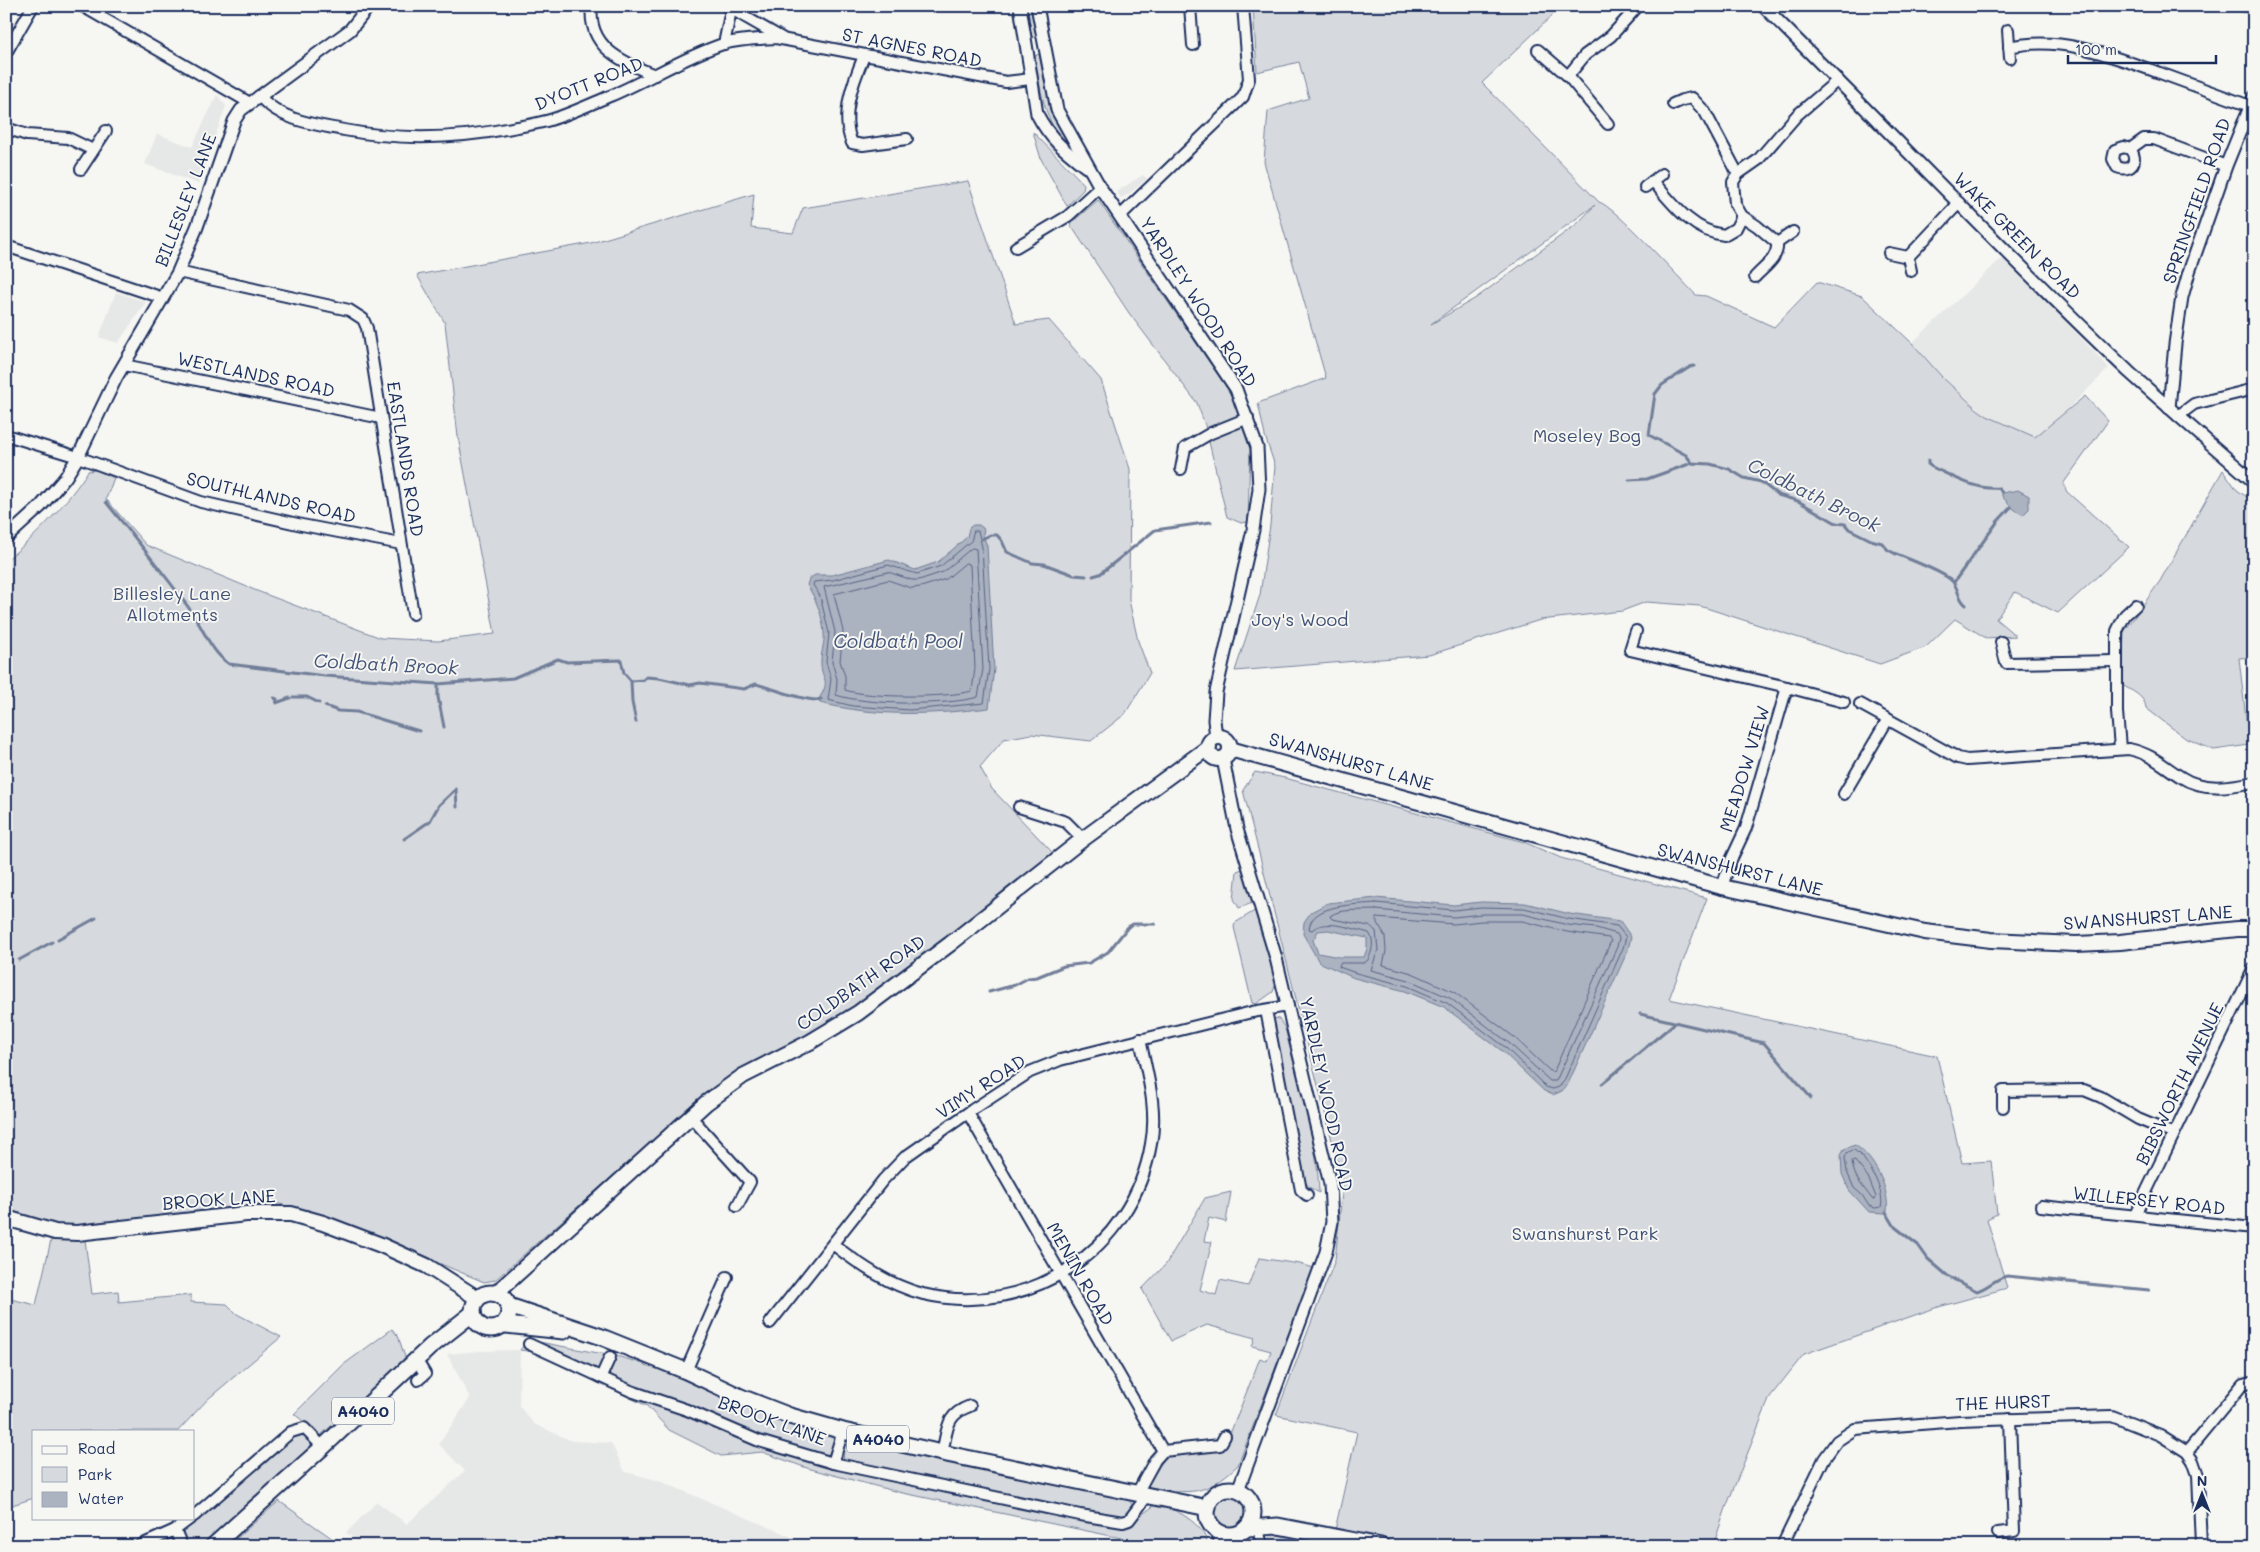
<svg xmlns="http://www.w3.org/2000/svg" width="2260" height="1552" viewBox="0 0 2260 1552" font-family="Mali,sans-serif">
  <rect width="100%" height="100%" fill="#f6f6f2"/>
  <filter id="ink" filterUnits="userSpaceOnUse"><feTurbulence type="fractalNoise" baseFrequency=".02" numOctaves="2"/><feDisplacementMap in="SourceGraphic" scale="10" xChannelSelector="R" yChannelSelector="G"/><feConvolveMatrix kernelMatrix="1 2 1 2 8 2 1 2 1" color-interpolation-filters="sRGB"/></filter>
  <g filter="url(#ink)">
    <g fill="#e6e7e7">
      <path d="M217,95L226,106L198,184L145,164L157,134L192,147Z"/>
      <path d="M1143,175L1147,179L1129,194L1121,198L1116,192Z"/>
      <path d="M2003,257L2044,298L2109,368L2026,451L1942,377L1912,343Z"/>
      <path d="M116,292L146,302L118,343L99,337Z"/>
      <path d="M520,1350L519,1406L534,1424L572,1441L611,1443L625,1472L660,1481L813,1546H365L346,1533L377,1502L407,1524L465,1471L439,1444L470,1398L447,1354L480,1351Z"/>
    </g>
    <g fill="#d6d9dd" stroke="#78849e" fill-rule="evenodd">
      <path d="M1025,6H1033L1038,37H1032Z"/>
      <path d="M1253,6H1562L1482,83L1599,202C1613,205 1681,280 1696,295L1706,296L1774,327L1817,282L1862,296L1912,343L1942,377L1977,409L1987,416L2035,437L2085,396L2108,421L2063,484L2067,492L2129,547L2058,613L2015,592L1996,619L2016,636L1986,638L1955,619L1926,647L1880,664L1700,606L1646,602L1622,611L1540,620L1429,655L1235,671L1260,595L1270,525L1275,466L1265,436L1258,403L1326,378L1264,162L1268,111L1309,98L1299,62L1257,72ZM1595,205L1577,224L1476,298L1431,324Z"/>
      <path d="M2216,6H2254V15Z"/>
      <path d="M1039,54L1049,102L1072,146L1069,147C1044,123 1040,89 1035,56Z"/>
      <path d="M1033,132L1084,184L1083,190L1067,206L1041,159Z"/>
      <path d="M968,181L1016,324L1049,320L1101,380L1130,469L1129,600L1138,641L1150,673L1125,714L1091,741L1031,734L1004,739L980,767L992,789L1053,853L941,942L827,1026L747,1067L695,1103L495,1280L484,1282L331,1218L280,1204H264L72,1226L36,1222L6,1212V560C35,538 69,501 88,471L96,470L114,478L106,499L146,545L257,591L381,638L438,641L495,634L458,437L445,323L417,275L591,243L754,194L751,228L793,233L803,208Z"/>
      <path d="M1098,200L1227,388L1235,403L1250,449L1248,522L1241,523L1227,517L1205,425L1197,403L1129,313L1070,224Z"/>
      <path d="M2223,470L2237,490L2254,502V657L2239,658L2249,745L2214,750L2185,738L2146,708C2145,696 2132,691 2122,685L2124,632L2160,581Z"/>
      <path d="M1255,772L1285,778L1524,842L1561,858L1707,898L1669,999L1937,1056L1962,1163L1991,1161L1997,1214L1987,1219L2007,1288L1935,1308L1804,1354L1770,1397L1727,1505L1713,1546H1413L1335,1530L1357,1432L1276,1415L1335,1260L1343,1184L1243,790Z"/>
      <path d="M1245,868L1255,902L1239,908L1234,899L1237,871Z"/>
      <path d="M1256,910L1276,983L1273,992L1256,1004L1252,1003L1234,927L1235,923Z"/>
      <path d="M1273,1018L1279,1019L1285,1028C1297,1079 1318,1141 1319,1193L1309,1187L1301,1176L1270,1023Z"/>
      <path d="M1231,1192L1226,1222L1209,1218L1204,1241L1212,1242L1200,1290L1216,1295L1220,1280L1248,1286L1259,1258L1300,1264L1314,1268L1238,1465C1203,1497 1193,1494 1147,1487L1166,1455L1224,1449L1260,1358L1267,1361L1271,1351L1252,1346L1255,1338L1207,1325L1171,1341L1142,1289L1166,1264L1205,1198Z"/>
      <path d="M51,1240H85L92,1294L118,1291L119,1302L191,1295V1302L227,1304L237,1314L281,1337L208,1399L178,1431H34V1498L6,1507V1298L36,1305Z"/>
      <path d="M392,1329L398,1336L405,1357L398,1367L321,1435L294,1414L343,1365Z"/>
      <path d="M528,1340L620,1357L654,1367L754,1411L830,1434L835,1441L824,1463L843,1468L844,1447L850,1440L1127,1498L1132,1504L1130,1511L1124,1516L1114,1517L1018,1506L1126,1526L1155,1505C1175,1507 1205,1524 1208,1546H1160L898,1492L807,1468L762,1452L721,1456L669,1430L647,1406L534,1352L520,1350Z"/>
      <path d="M302,1434L312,1439L314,1444L206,1546H187L181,1533L183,1530L233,1489L295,1435Z"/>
      <circle cx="1231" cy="1512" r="17"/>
      <path d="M279,1501L343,1546H228Z"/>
      <path d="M1269,1530L1354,1546H1274L1270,1541Z"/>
    </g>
    <g fill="#abb2c0" stroke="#717e99" fill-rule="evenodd">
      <path d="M2018,490L2029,496V509L2023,515L2011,507L2002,496V493Z"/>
      <path d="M973,525H979L984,529L983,535L987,546L994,669L989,708C932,715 876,717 820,703L818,700C833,678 820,681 821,661C821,652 825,642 824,633C823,617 816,599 807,585L809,579L815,575H832L889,560L915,570L938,562L967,537L969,528Z"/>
      <path d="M1376,898L1454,905L1481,902L1525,903L1570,914L1620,921L1631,937L1628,950L1568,1084L1562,1091L1553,1095L1544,1091L1502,1051L1444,1007L1405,991L1354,978L1319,962L1303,934L1304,922L1311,912L1328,903ZM1328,930L1367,938V949L1364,957H1339L1318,953L1313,940L1318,931Z"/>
      <path d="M1855,1145C1874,1157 1890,1189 1887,1211L1885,1213L1869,1212L1849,1190L1842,1174L1841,1154L1844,1149Z"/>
    </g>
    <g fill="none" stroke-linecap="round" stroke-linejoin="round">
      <g stroke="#556385" stroke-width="1">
        <path d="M974,531H978L982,547L989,669L984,703L910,710L853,706L828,700L831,679L826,662L829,633L820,596L813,585L814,582L833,580L888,565L917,574L941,566L971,541Z"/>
        <path d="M972,548L976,549L983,669L978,697C948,706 866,705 836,695L837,679L832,662L835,632L824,587L888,572L912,580H919L943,572Z"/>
        <path d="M966,563L970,565L975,668L972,691C947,698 869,698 845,690V676L840,661L843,631L834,594L888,580L911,588L921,587L946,579Z"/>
        <path d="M1376,903L1454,910L1481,907L1524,908L1569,919L1617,926L1626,937L1623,948L1564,1081L1559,1087L1553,1089L1546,1087L1505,1047L1447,1003L1407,986L1356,973L1339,967L1340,963H1364L1368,960C1372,952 1375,941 1369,933C1354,929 1325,918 1312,930L1309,929C1311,903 1358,905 1376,903Z"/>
        <path d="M1376,910L1454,917L1482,914H1523L1568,925L1596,928L1617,934L1619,938L1617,947L1556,1081H1550L1509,1043L1450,998L1409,980L1371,970L1378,950L1376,931L1369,926L1332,919L1330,916C1340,908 1363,911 1376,910Z"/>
        <path d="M1376,918L1454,924L1482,921H1522L1567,932L1609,938L1611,941L1554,1071L1551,1072L1514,1037L1454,992L1412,973L1383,965L1386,951L1385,937Z"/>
        <path d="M1854,1150C1867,1157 1886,1193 1881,1207L1875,1208L1869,1206L1862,1195L1854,1188L1847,1172L1845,1158L1847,1153Z"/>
        <path d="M1854,1160L1868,1177L1876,1197L1875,1200L1872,1199C1863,1186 1854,1179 1852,1162Z"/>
      </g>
      <g stroke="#717e99" stroke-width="3">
        <path d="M1928,460V464L1932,467C1954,477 1975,490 1999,488L2002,493"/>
        <path d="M1692,463L1686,455L1649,435L1655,394L1662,385L1690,367L1694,366"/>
        <path d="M1629,480L1647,479L1692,463L1710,464L1729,469L1744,478L1761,482L1778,495L1798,501L1836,523L1845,524L1849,529L1871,540L1882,543L1888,550L1894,553C1906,558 1946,573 1952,581C1959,588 1957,598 1966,605"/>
        <path d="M106,502C135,538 165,574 191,611C203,628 211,652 229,664L325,676L438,684L513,678L558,659L567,662L621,660L624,673L631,681L643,680L646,677L659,678L690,685L700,683L744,689L756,684C769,687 811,704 821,699"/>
        <path d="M982,539L990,535H997L1002,541L1007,552L1032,563L1044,564L1074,575L1086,576"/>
        <path d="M1093,576L1100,574L1155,530L1211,522"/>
        <path d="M1954,582L1998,521L2011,507"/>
        <path d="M631,681L632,702L636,722"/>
        <path d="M438,684V697L444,727"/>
        <path d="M293,697H307L319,703"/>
        <path d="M274,698L277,699L276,703L290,698"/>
        <path d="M325,706L338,711L357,712L419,731"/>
        <path d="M456,789L457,807"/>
        <path d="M404,839L430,821L439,805L456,789"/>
        <path d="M58,939L96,918"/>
        <path d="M19,960L52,942"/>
        <path d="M989,992L1015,985L1028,978L1037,977L1064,966L1089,963L1108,952L1128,927L1133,924H1155"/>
        <path d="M1640,1014L1764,1043L1811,1098"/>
        <path d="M1602,1084L1676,1022"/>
        <path d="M1886,1212L1895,1227L1918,1245L1928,1259L1949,1277L1977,1291C1988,1288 1996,1278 2007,1276L2149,1290"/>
      </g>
      <defs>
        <g id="minor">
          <path d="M82,6L250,103"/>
          <path d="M592,6C587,47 622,62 655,75"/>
          <path d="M726,6L782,38"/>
          <path d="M1190,6L1193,45"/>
          <path d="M2008,30L2010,58"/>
          <path d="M724,44L731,10"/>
          <path d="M2009,47C2061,35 2112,56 2160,73C2190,84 2220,95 2250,106"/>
          <path d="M1538,50L1568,76L1585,55L1611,36L1638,6"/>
          <path d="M6,53L33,6"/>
          <path d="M864,56C853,82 840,115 852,143L863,145L907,139"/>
          <path d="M1568,76L1608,124"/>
          <path d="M259,96C282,121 313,124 344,130C402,141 459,139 517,127C528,125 540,123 550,120C570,114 591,104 610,96C648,80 684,57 723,44C740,39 758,39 776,38L1006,82L1031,79"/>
          <path d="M1673,104L1682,100L1692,98L1705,112L1738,174"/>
          <path d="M6,128L27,135L68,138L93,150"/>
          <path d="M2130,149C2139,160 2132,173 2117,167L2113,159L2115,150L2124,147L2130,149L2144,139H2154L2226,166"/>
          <path d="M81,169L106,131"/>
          <path d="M1653,181C1672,203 1693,232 1724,235L1736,228L1742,216"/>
          <path d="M1645,187L1662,174"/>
          <path d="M1120,216L1243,97L1249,79L1243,6"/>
          <path d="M1793,232L1777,243L1757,226L1742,216L1735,204L1733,182L1738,174L1758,160L1797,115L1838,80"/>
          <path d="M6,246L163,298"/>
          <path d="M1016,247L1068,216L1100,187"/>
          <path d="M1889,253L1908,257"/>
          <path d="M1911,271L1908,257L1959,203"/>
          <path d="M178,272L349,310L363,319L367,328L413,614"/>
          <path d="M1755,277C1764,267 1779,258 1777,243"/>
          <path d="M124,365L381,418"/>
          <path d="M2178,416L2194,404L2254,389"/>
          <path d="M6,435L78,457L201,502L302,525L401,544"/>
          <path d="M1181,469L1185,448L1211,433L1248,418"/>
          <path d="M1636,631L1630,650L1787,687"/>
          <path d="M2001,642L2006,663L2115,661"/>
          <path d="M1860,704L1958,758L1967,760L2129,749C2152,754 2162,765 2181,777C2202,791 2230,787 2254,782"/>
          <path d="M2120,748L2117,712V631L2125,615L2136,605"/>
          <path d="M1844,794L1888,719"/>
          <path d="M1019,807L1066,822L1083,839"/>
          <path d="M1722,887L1731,860L1746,828L1787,687L1844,702"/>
          <path d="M1266,1010L1301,1190L1307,1195"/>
          <path d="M2003,1107V1091L2084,1090L2101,1097L2138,1119L2174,1134"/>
          <path d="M968,1113L1163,1451"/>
          <path d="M691,1117L750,1182L737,1206"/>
          <path d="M2041,1206L2254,1228"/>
          <path d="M2135,1215L2254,968"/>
          <path d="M834,1245C861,1266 889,1285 923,1294C1028,1319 1133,1250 1151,1144C1158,1108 1147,1074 1140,1039"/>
          <path d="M770,1323L883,1180L905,1157L972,1110L1030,1072L1060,1060L1252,1012L1288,1006"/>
          <path d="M529,1344L631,1391L687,1410L759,1441L833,1463L1080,1515L1123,1522L1129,1520L1147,1496"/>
          <path d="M417,1361L425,1374L418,1380"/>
          <path d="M686,1371L727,1277"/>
          <path d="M601,1377L610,1357"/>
          <path d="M2187,1452L2243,1384L2254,1381"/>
          <path d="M942,1453C948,1429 945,1415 970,1406"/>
          <path d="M833,1463L843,1431"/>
          <path d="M1137,1493L1155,1460L1163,1451L1220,1445L1225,1436"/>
          <path d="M194,1516L291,1432L304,1428L323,1447"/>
          <path d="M1259,1527L1260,1538L1263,1546"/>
          <path d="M175,1530L182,1546"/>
          <path d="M1998,1533L2014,1531L2010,1419"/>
          <path d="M139,1546L175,1530L191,1518"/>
          <path d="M1782,1546L1824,1459L1837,1441L1855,1429L1960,1421L2112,1416L2160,1435L2187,1452L2193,1461L2198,1475L2201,1546"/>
        </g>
        <g id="tertiary">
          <path d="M1020,6L1037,114C1050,139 1064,150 1086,167"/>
          <path d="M1037,6L1057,110L1100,187L1236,389L1257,447L1259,489L1253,530L1216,692L1214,720L1216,737"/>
          <path d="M1763,6C1886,127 2004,253 2129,372C2170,409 2212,445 2254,482"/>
          <path d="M2169,408L2175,344L2182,297L2189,272L2226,166L2254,97"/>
          <path d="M6,538L40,507L65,478L78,457L116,378L178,272L197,227L234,121L241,110L350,30L369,6"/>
          <path d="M1223,759L1237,829L1276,958L1330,1184L1332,1222L1326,1252L1238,1490"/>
          <path d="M1218,1546L1223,1533"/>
        </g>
        <g id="secondary">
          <circle cx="1219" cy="748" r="11"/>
          <path d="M1230,749L1722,887L1925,932L1991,940L2076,944L2120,942L2237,929H2254"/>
          <path d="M6,1218L55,1232L77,1233L246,1214H291L323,1223L381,1245L427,1266L477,1298"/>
          <path d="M495,1294L706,1103L743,1076L810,1042L858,1013L950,944L1083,839L1209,747"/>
        </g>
        <g id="primary">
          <circle cx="491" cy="1311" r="18"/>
          <path d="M509,1306L599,1336L686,1371L741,1397L790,1416L843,1431L942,1453L1208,1508"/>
          <path d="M506,1325L564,1331"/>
          <circle cx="1230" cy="1512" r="23"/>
          <path d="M1247,1528L1278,1526L1381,1546"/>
          <path d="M213,1546L323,1447L430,1347L473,1313"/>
        </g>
      </defs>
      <use href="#minor" stroke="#1b2f5e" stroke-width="14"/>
      <use href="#tertiary" stroke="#1b2f5e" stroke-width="15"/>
      <use href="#secondary" stroke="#1b2f5e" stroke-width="18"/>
      <use href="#primary" stroke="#1b2f5e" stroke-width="19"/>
      <use href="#minor" stroke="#f6f6f2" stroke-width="10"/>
      <use href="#tertiary" stroke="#f6f6f2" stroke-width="11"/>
      <use href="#secondary" stroke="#f6f6f2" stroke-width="14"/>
      <use href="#primary" stroke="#f6f6f2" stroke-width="15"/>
    </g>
  </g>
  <g text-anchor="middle" stroke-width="4" stroke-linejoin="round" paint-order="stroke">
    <g fill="#f6f6f2" stroke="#5d6b8a" stroke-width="1">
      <rect x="332" y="1397.5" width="62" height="27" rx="4"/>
      <rect x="847" y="1425.5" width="62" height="27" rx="4"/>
    </g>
    <g font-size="16" font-weight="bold" fill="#1b2f5e">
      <text x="363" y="1417">A4040</text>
      <text x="878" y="1445">A4040</text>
    </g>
    <g font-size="18" fill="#1b2f5e" stroke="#f6f6f2">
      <text transform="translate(912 48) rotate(11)" y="6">ST AGNES ROAD</text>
      <text transform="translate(589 84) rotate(-22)" y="6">DYOTT ROAD</text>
      <text transform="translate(186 200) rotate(-69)" y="6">BILLESLEY LANE</text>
      <text transform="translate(2197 201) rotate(-71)" y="6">SPRINGFIELD ROAD</text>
      <text transform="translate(2017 236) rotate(45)" y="6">WAKE GREEN ROAD</text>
      <text transform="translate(1198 302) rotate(57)" y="6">YARDLEY WOOD ROAD</text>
      <text transform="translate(256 375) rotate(12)" y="6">WESTLANDS ROAD</text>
      <text transform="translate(405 459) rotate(81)" y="6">EASTLANDS ROAD</text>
      <text transform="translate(271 498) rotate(13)" y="6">SOUTHLANDS ROAD</text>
      <text transform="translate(1351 762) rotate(16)" y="6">SWANSHURST LANE</text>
      <text transform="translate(1745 769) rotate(-73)" y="6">MEADOW VIEW</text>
      <text transform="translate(1740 870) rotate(14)" y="6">SWANSHURST LANE</text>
      <text transform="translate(2148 918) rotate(-4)" y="6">SWANSHURST LANE</text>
      <text transform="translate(861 983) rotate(-35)" y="6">COLDBATH ROAD</text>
      <text transform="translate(2180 1084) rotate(-64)" y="6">BIBSWORTH AVENUE</text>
      <text transform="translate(981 1087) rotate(-33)" y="6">VIMY ROAD</text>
      <text transform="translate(1326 1094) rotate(78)" y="6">YARDLEY WOOD ROAD</text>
      <text transform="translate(219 1200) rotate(-4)" y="6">BROOK LANE</text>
      <text transform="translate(2149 1201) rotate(6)" y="6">WILLERSEY ROAD</text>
      <text transform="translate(1080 1274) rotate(60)" y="6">MENIN ROAD</text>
      <text transform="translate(2003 1403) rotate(-2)" y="6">THE HURST</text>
      <text transform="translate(772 1421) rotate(20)" y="6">BROOK LANE</text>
    </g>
    <g font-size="18" fill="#405177" stroke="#f6f6f2">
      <text x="1587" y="442">Moseley Bog</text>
      <text x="172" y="600">Billesley Lane<tspan x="172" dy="21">Allotments</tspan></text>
      <text x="1300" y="626">Joy's Wood</text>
      <text x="1585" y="1240">Swanshurst Park</text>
    </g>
    <g font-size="19" font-style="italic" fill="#46567b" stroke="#f6f6f2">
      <text transform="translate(1814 495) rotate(26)" y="7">Coldbath Brook</text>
      <text x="898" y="648">Coldbath Pool</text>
      <text transform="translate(386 664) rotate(3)" y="7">Coldbath Brook</text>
    </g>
  </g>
  <rect width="2260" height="1552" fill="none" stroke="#f6f6f2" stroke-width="25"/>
  <rect x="12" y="12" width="2235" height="1527" fill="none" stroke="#1b2f5e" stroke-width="2" filter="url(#ink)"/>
  <rect x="32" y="1430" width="162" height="90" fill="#f6f6f2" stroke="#9ea6b7"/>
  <rect x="42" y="1446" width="25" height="8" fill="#f6f6f2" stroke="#9ea6b7"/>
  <text x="78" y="1454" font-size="15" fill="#1b2f5e">Road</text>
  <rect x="42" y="1467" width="25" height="15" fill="#d6d9dd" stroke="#9ea6b7"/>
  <text x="78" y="1480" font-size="15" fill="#1b2f5e">Park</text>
  <rect x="42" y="1492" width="25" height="15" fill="#abb2c0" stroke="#9ea6b7"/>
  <text x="78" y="1504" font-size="15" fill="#1b2f5e">Water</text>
  <g transform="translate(2202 1494)" stroke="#f6f6f2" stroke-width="4" paint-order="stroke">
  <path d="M0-4L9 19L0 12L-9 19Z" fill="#1b2f5e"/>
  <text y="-8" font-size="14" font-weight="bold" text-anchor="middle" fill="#1b2f5e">N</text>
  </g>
  <path d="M2068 55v8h148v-8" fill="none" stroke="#1b2f5e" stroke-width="2.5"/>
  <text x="2075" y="55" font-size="15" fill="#1b2f5e" stroke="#f6f6f2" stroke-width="4" paint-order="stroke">100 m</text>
</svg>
